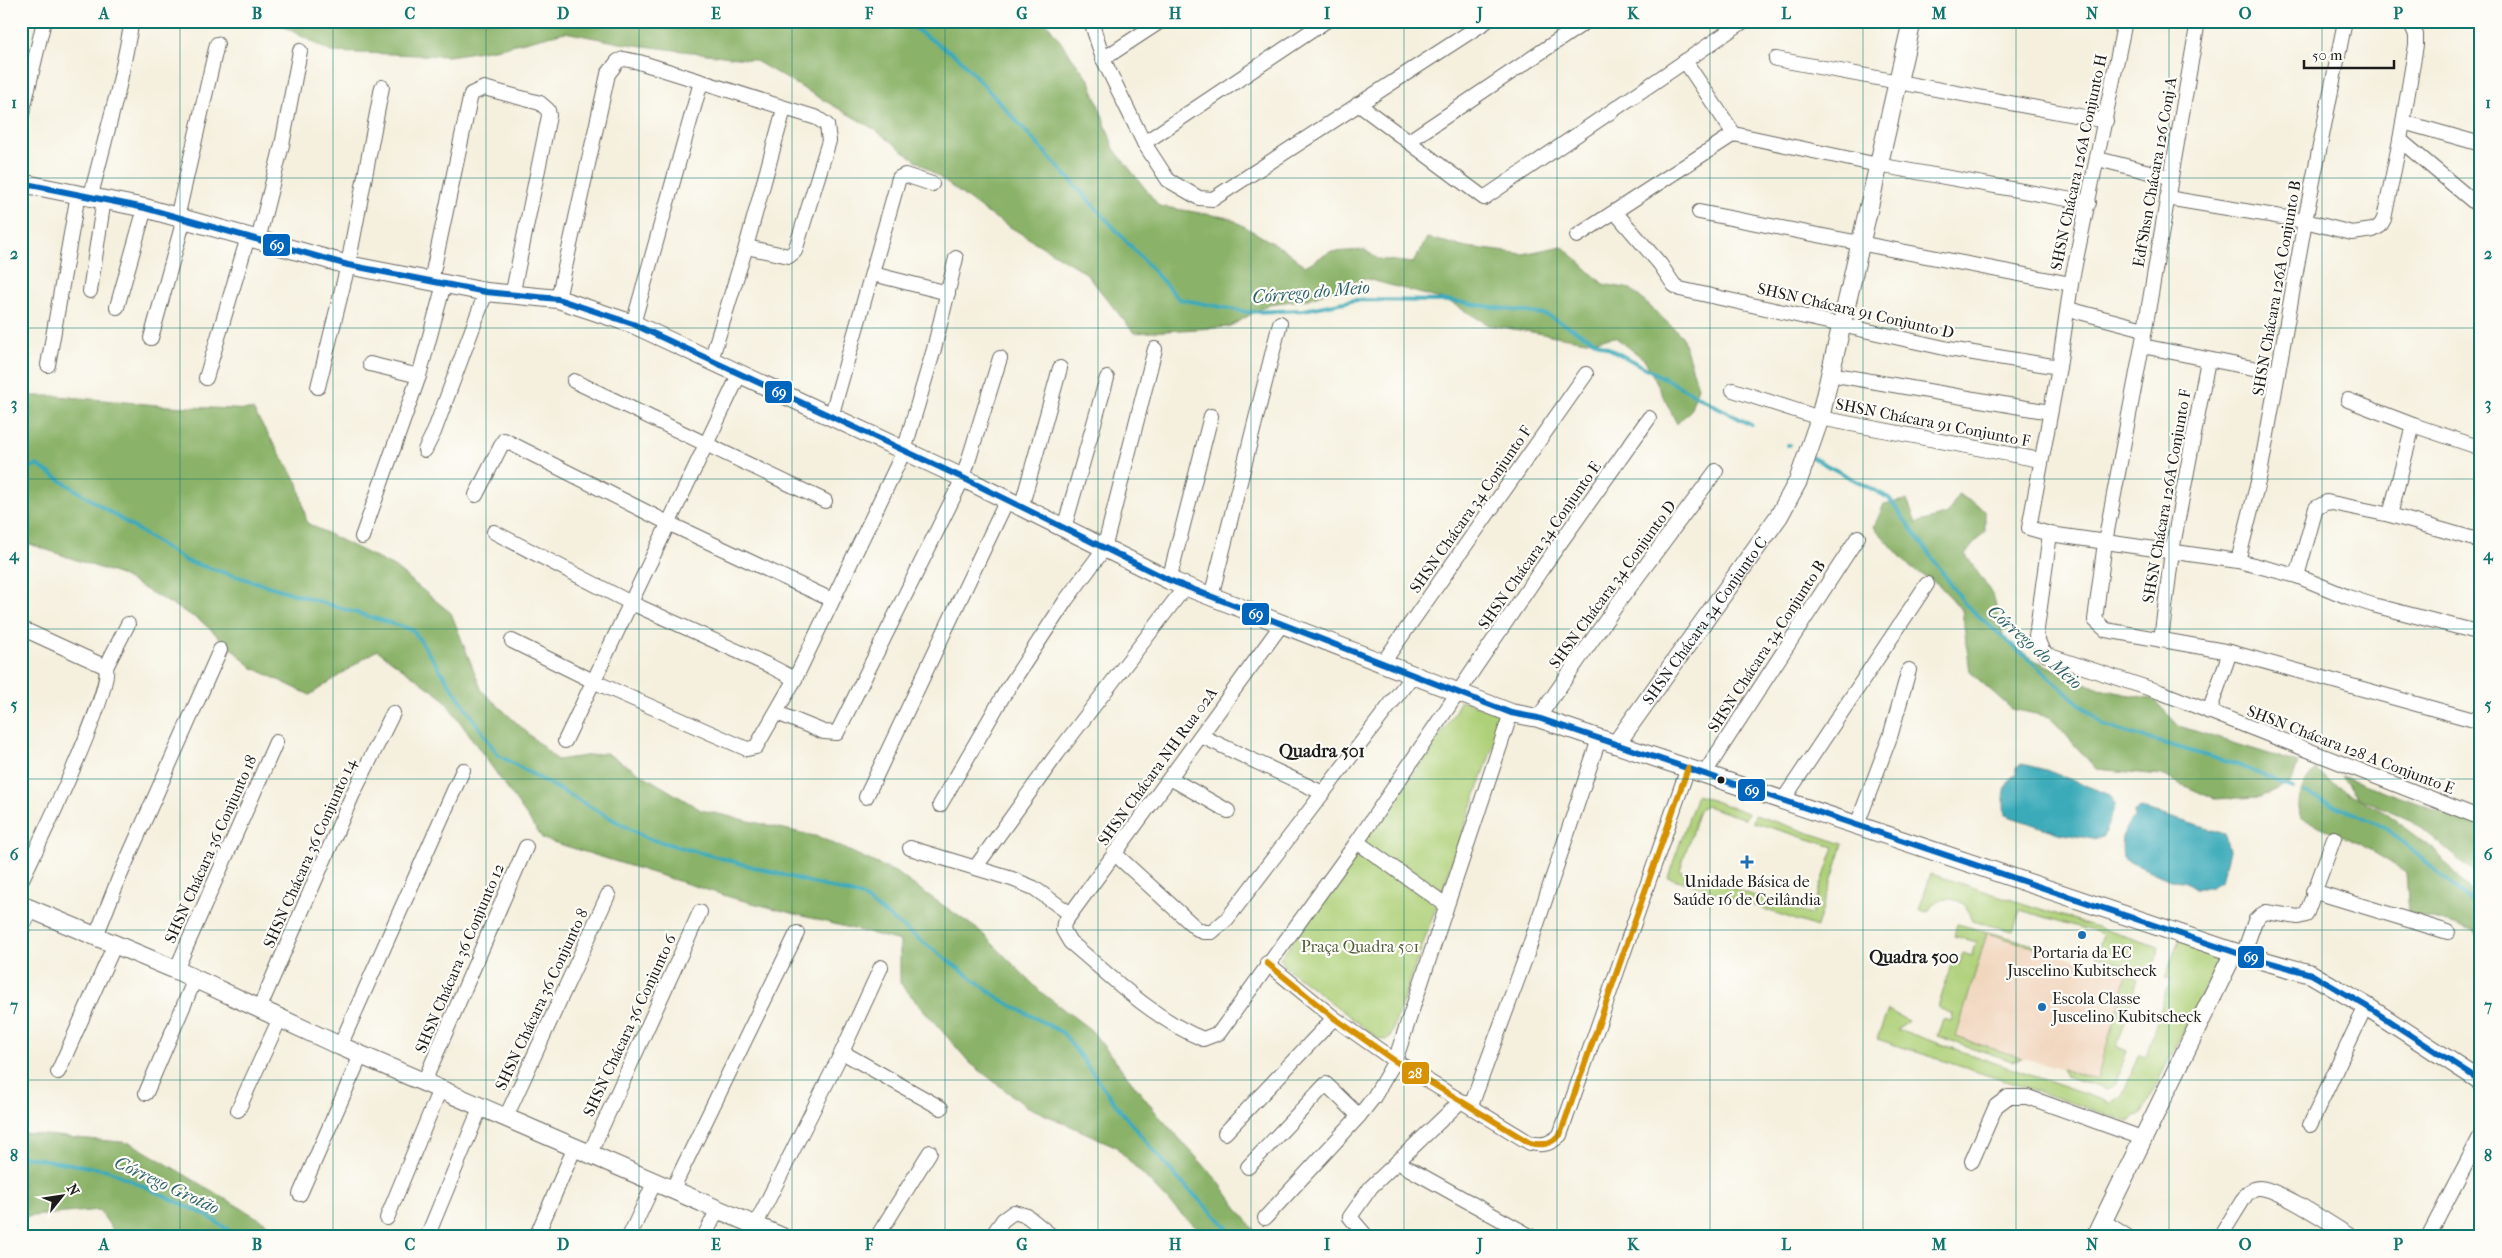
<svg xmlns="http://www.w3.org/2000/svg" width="2502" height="1258" viewBox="0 0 2502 1258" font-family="'IM FELL French Canon',serif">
  <rect width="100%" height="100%" fill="#fdfcf7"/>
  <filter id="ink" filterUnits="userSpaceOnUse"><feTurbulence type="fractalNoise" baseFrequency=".02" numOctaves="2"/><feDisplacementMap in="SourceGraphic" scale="10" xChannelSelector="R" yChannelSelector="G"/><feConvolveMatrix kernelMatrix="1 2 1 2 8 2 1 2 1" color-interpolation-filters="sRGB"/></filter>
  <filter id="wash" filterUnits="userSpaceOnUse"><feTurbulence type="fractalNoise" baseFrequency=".0096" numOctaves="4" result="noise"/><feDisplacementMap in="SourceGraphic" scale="20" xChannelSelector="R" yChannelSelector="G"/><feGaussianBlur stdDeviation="1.12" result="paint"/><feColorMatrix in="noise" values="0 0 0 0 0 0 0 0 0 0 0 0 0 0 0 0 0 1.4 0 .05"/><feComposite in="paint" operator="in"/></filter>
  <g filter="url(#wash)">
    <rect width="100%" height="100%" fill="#f5f0de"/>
    <path fill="#f1d5bd" d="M1987,933L2127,975L2097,1080L1956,1038Z"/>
    <g fill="#aed078" stroke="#65764a">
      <path d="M1461,700L1502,714L1501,724L1390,1037L1386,1040L1379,1039L1284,966L1280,959L1447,726Z"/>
      <path d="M1697,795L1748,813L1745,819L1706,806L1699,810L1680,870L1811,915L1834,847L1753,822L1755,815L1843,844L1817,927L1668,877Z"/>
      <path d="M1931,874L2159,947L2152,973L2096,956L2103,934L2020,910L2013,931L1972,921L1966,906C1953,895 1935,897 1928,912L1919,910Z"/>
      <path d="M1957,924L2053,949L2052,953L1987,933L1956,1037L2022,1058L2012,1061L1937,1036L1943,1019L1951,1021L1953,1014L1938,1008L1953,958L1959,965L1963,953L1972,956L1977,942L1954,936Z"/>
      <path d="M2179,939L2219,954L2215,969L2141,1115L2135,1116L2130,1122L1877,1039L1888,1010L1908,1021L1897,1029L2111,1103L2122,1096L2139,1054L2146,1056L2170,979L2165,978Z"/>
      <path d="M2127,975L2138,979L2117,1047L2127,1051L2115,1085L2108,1089L2065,1076L2061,1069L2097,1079Z"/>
    </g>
    <g fill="#8ab268" stroke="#536742">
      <path d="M273,21H1045L1090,81L1114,149L1159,206L1230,218L1288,252L1305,266L1330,252L1365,250L1378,259L1413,263L1427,238L1467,247L1523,254L1562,246L1603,284L1631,289L1682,336L1698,387L1690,411L1677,424L1645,360L1615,337L1586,341L1489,325L1448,301L1364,278L1308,299L1269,304L1229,327L1134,333L1086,273L987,213L874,129L754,60L620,43L565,32L500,48L449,56L331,52Z"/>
      <path d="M21,396H58L168,406L253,410L298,483L307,523L394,567L451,613L482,691L557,760L606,753L701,810L819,837L895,872L980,931L1042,993L1091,1030L1158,1115L1218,1181L1259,1237H1208L1184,1217L1115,1146L1026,1106L970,1063L900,983V941L733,898L543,839L443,698L377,650L310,695L253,668L201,621L120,575L21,541Z"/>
      <path d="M1958,494L1985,510V531L1965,554L1993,595L2004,638L2032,659L2099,689L2153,699L2179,726L2298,763L2292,782L2261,797L2214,799L2161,775L2096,769L2050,717L2012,709L1970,672L1962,610L1938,584L1911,568L1874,527L1884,504L1907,500L1916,523L1948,514Z"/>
      <path d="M2316,769L2331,783L2387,814L2434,849L2481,904V942L2475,930L2409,913L2406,872L2360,844L2301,818C2295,800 2303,782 2316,769Z"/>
      <path d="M2342,776L2481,826V875L2478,876L2412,821L2358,797Z"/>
      <path d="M21,1130L24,1133L131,1143L290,1237H118L99,1210L21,1217Z"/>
    </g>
    <g fill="#3baab9" stroke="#2c636a">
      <path d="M2022,764L2046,770L2110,795L2115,806L2103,837L2093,839L2058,833L2005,815C2003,799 2003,784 2016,773V767Z"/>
      <path d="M2140,808L2225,834L2229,851L2221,881L2209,888H2195L2184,881L2170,880L2123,859C2121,842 2122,828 2134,817V811Z"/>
    </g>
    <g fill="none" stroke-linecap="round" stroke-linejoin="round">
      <g stroke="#3baab9" stroke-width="4">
        <path d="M903,21L958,57L1179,299L1247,312L1304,310L1355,300L1451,301L1547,315L1751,425"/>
        <path d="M1788,445H1789"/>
        <path d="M1811,457L1889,498L1965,604L2105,726L2238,765L2293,788"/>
        <path d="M21,471L37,465L186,561L413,630L498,755L646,838L861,896L1000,999L1063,1033L1123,1114L1179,1180L1237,1237"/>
        <path d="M2305,793L2384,826L2481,910"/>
        <path d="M21,1156L108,1170L208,1216L238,1237"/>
      </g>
    </g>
  </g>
  <g filter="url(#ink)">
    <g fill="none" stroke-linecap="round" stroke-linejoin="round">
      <defs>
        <g id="minor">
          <path d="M1091,21L1103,59L1144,143L1168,180L1199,198L1213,199L1487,21"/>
          <path d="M2125,21L2071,284L2059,367L2029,528L2050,534L2238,561L2297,576L2348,597L2373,605L2481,633"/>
          <path d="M2198,21L2142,346L2105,542L2095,620L2106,630L2230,652L2481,722"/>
          <path d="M1103,59L1161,21"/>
          <path d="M1776,59L2106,121"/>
          <path d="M1685,61L1734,134L1878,165L2089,203"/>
          <path d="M1358,104L1484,198L1744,21"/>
          <path d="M21,118L44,21"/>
          <path d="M2403,122L2481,144"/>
          <path d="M2400,140L2481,208"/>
          <path d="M1409,141L1587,21"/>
          <path d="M1144,143L1326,21"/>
          <path d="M2098,159L2169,177"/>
          <path d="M91,195L119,86L132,21"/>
          <path d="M2167,198L2305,221L2352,233L2373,230L2380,226L2384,219L2400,140L2416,45V35L2410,21"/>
          <path d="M1615,212L1660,264L1674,285L1680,289L1949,349L2059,367"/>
          <path d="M1699,212L2071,284"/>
          <path d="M177,218L217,44"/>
          <path d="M1577,236L1734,134"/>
          <path d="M258,240L282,145L300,51"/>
          <path d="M873,274L948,293"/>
          <path d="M431,281L471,94L484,88L540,103L548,110L549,116L512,296"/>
          <path d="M90,291L104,199"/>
          <path d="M558,299L608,74L618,61L624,59L639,62L817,118L827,125L829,141L795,251L789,256L746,247"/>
          <path d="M117,307L145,208"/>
          <path d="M2068,309L2144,329"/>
          <path d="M633,324L701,82"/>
          <path d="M151,338L184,219"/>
          <path d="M2142,346L2278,373"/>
          <path d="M711,360L746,247L784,109"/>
          <path d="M370,364L419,376"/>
          <path d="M48,365L78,194"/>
          <path d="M1830,374L2050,412"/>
          <path d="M206,378L248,237"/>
          <path d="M574,381L825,501"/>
          <path d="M318,387L348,265L382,87"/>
          <path d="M1733,390L1820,418L2040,460"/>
          <path d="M2348,400L2413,425L2481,448"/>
          <path d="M831,417L899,178L905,175L932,184"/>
          <path d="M425,450L434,432L486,292"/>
          <path d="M476,495L504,440L668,523L832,600"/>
          <path d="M1021,508L1060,368"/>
          <path d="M2390,515L2413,425"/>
          <path d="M1064,528L1107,378"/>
          <path d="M494,532L629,602L770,666L795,679"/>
          <path d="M2050,534L2036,636L2042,650L2047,655L2160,692L2481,818"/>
          <path d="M362,537L419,376L444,284"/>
          <path d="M2238,561L2260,474L2305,221L2345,21"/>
          <path d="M2297,576L2316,508L2327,502L2390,515L2481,541"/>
          <path d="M1169,580L1211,416"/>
          <path d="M1211,597L1280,323"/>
          <path d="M1282,624L1064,923L1063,930L1070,942C1111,976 1153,1019 1203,1039L1219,1033L1357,842L1543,567L1649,418"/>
          <path d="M21,628L106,667"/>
          <path d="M2161,640L2172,551L2208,360"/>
          <path d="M512,641L595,682L747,749L756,747L795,679L904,451L934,349L956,258"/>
          <path d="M1382,664L1586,374"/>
          <path d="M106,667L128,624"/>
          <path d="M2209,712L2230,652"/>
          <path d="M777,713L824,732L837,733L963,478L1000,358"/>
          <path d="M1538,718L1618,603L1716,471"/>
          <path d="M1201,736L1323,793"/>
          <path d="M565,741L739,375"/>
          <path d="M1704,774L1858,537"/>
          <path d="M1170,778L1228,811"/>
          <path d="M866,797L1007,500"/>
          <path d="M1783,800L1927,584"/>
          <path d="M940,805L1003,696L1066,600L1104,549L1155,349"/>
          <path d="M1857,825L1890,737L1909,670"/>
          <path d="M1357,842L1446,905"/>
          <path d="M910,848L1012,879L1034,888L1069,913"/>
          <path d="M1114,853L1196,928L1203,932H1212L1227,919L1412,676"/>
          <path d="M975,868L1057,754L1185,587"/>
          <path d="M21,881C37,848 113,692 106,667"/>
          <path d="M2313,891L2448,932"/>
          <path d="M21,931L31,909"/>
          <path d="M96,936L119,878L220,650"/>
          <path d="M2243,955L2255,921L2261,915L2266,912L2298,917L2306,915L2334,838"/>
          <path d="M1267,963L1334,1018L1395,1061L1530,1143C1543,1146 1550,1144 1560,1135L1688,768"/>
          <path d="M176,970L276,742"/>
          <path d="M259,1009L352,796L393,713"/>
          <path d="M340,1046L463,770"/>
          <path d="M842,1052L941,1108"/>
          <path d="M58,1072L115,944"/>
          <path d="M424,1082L526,847"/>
          <path d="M146,1093L195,979"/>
          <path d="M1471,1106L1528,951L1599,739"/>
          <path d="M238,1110L280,1018"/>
          <path d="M506,1117L608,895"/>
          <path d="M2310,1125L2366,1006"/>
          <path d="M1225,1133L1334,1018"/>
          <path d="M590,1153L700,912"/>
          <path d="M1972,1161L1996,1106L2008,1097H2028L2142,1138"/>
          <path d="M1397,1162L1532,1237"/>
          <path d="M1248,1167L1326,1084L1359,1116"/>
          <path d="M673,1188L797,933"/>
          <path d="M300,1194L361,1055"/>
          <path d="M387,1218L440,1089"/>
          <path d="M1265,1218L1359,1116L1374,1097L1395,1061L1511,713"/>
          <path d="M2103,1221L2128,1237"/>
          <path d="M756,1224L842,1052L881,967"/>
          <path d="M427,1237L481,1106"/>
          <path d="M536,1237L575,1147"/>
          <path d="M629,1237L655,1181"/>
          <path d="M704,1237L718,1209"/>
          <path d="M877,1237L930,1152"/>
          <path d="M991,1237L1003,1220L1014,1212L1027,1216L1053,1237"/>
          <path d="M1367,1237L1350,1217L1371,1187L1461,1101"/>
          <path d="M2220,1237L2246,1195C2250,1191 2253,1188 2259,1188C2278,1188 2334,1226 2352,1237"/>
          <path d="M2428,1237L2481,1135"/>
        </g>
        <g id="tertiary">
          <path d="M21,183L145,208L348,265L486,292L558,299L633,324L963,478L1169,580L1511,713L1538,718L2243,955L2311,974L2366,1006L2481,1081"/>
          <path id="s1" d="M1616,744L1779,516L1798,481L1820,418L1912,21"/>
          <path d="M21,905L176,970L340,1046L782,1237"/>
          <path d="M2095,1237L2234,952"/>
        </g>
      </defs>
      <use href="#minor" stroke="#686660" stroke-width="16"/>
      <use href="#tertiary" stroke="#686660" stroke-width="20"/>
      <use href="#minor" stroke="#fff" stroke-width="14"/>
      <use href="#tertiary" stroke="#fff" stroke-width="18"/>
      <defs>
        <path id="bus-1" d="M21,183L145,208L348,265L486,292L558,299L633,324L963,478L1169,580L1511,713L1538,718L2243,955L2311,974L2366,1006L2481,1081"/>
        <path id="bus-2" d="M1267,963L1334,1018L1395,1061L1530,1143C1543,1146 1550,1144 1560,1135L1688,768"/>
      </defs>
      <use href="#bus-1" stroke="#fdfcf7" stroke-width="10"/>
      <use href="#bus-2" stroke="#fdfcf7" stroke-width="10"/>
      <use href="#bus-1" stroke="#0065bd" stroke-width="6"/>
      <use href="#bus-2" stroke="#d69104" stroke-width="6"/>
    </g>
  </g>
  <path fill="none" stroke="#0f766e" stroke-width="1" stroke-opacity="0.55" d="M180,21V1237M333,21V1237M486,21V1237M639,21V1237M792,21V1237M945,21V1237M1098,21V1237M1251,21V1237M1404,21V1237M1557,21V1237M1710,21V1237M1863,21V1237M2016,21V1237M2169,21V1237M2322,21V1237M21,178H2481M21,328H2481M21,479H2481M21,629H2481M21,779H2481M21,930H2481M21,1080H2481"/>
  <circle fill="#1c1c1c" stroke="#fdfcf7" stroke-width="2" cx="1721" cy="780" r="4.5"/>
  <g fill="#1f6fb2" stroke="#fdfcf7" stroke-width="2">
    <path d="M1744.5 854.5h5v5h5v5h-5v5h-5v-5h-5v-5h5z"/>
    <circle cx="2082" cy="935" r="5"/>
    <circle cx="2042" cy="1007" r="5"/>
  </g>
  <g text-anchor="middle" stroke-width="4.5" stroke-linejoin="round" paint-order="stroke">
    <g font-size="16" fill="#1c1c1c" stroke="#fdfcf7">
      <text transform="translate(2078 162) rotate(-78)" y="6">SHSN Chácara 126A Conjunto H</text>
      <text transform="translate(2154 172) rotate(-80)" y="6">EdfShsn Chácara 126 Conj A</text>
      <text transform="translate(2276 288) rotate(-80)" y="6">SHSN Chácara 126A Conjunto B</text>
      <text transform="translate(1856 310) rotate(13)" y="6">SHSN Chácara 91 Conjunto D</text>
      <text transform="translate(1933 422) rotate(11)" y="6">SHSN Chácara 91 Conjunto F</text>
      <text transform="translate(2166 496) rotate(-80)" y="6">SHSN Chácara 126A Conjunto F</text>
      <text transform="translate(1470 509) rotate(-55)" y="6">SHSN Chácara 34 Conjunto F</text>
      <text transform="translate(1539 545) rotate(-55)" y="6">SHSN Chácara 34 Conjunto E</text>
      <text transform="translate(1612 584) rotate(-54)" y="6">SHSN Chácara 34 Conjunto D</text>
      <text dy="6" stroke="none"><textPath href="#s1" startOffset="152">SHSN Chácara 34 Conjunto C</textPath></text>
      <text transform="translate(1766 646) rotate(-57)" y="6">SHSN Chácara 34 Conjunto B</text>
      <text transform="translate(2351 749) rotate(21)" y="6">SHSN Chácara 128 A Conjunto E</text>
      <text transform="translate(1157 766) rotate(-54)" y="6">SHSN Chácara NH Rua 02A</text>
      <text transform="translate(210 849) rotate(-66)" y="6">SHSN Chácara 36 Conjunto 18</text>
      <text transform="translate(309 853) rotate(-66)" y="6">SHSN Chácara 36 Conjunto 14</text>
      <text transform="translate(459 958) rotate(-67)" y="6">SHSN Chácara 36 Conjunto 12</text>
      <text transform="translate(541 999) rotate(-65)" y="6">SHSN Chácara 36 Conjunto 8</text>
      <text transform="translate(629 1025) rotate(-65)" y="6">SHSN Chácara 36 Conjunto 6</text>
    </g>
    <g font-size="16" fill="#1c1c1c" stroke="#fdfcf7">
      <text x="1747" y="887">Unidade Básica de<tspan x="1747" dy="18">Saúde 16 de Ceilândia</tspan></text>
      <text x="2082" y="958">Portaria da EC<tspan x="2082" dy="18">Juscelino Kubitscheck</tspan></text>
      <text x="2052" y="1004" text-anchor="start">Escola Classe<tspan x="2052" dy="18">Juscelino Kubitscheck</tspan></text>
    </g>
    <g font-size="16" fill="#4f5b3c" stroke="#fdfcf7">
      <text x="1360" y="952">Praça Quadra 501</text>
    </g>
    <g font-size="18" font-style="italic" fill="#2c636a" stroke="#fdfcf7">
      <text transform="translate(1311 292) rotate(-5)" y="6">Córrego do Meio</text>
      <text transform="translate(2035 647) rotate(41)" y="6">Córrego do Meio</text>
      <text transform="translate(167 1185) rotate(25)" y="6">Córrego Grotão</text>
    </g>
    <g font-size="18" font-weight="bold" fill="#1c1c1c" stroke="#fdfcf7">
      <text x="1322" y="757">Quadra 501</text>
      <text x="1914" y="963">Quadra 500</text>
    </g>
  </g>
  <g stroke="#fdfcf7" stroke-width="2">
    <rect x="262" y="233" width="29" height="24" rx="5" fill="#0065bd"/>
    <rect x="764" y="380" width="29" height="24" rx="5" fill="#0065bd"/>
    <rect x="1241" y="602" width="29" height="24" rx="5" fill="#0065bd"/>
    <rect x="1737" y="778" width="29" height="24" rx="5" fill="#0065bd"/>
    <rect x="2237" y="945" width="28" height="24" rx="5" fill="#0065bd"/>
    <rect x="1401" y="1061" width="29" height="24" rx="5" fill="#d69104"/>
  </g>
  <g font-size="14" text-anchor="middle" font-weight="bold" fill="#fff">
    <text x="277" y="250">69</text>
    <text x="779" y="397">69</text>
    <text x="1256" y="619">69</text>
    <text x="1752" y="795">69</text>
    <text x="2251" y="962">69</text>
    <text x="1415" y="1078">28</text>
  </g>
  <rect width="2502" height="1258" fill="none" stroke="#fdfcf7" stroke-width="55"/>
  <g transform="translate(62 1196) rotate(60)" stroke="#fdfcf7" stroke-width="4" paint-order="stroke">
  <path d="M0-4L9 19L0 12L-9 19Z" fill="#1c1c1c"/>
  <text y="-8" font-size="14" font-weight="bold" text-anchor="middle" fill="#1c1c1c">N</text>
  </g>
  <path d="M2304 60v8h90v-8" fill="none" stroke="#1c1c1c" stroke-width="2.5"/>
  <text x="2312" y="60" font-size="15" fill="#1c1c1c" stroke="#fdfcf7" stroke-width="4" paint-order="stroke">50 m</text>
  <rect x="28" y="28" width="2446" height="1202" fill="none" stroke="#0f766e" stroke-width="2"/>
  <g font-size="16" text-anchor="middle" font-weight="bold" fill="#0f766e">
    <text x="104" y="19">A</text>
    <text x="257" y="19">B</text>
    <text x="410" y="19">C</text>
    <text x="563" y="19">D</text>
    <text x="716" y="19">E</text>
    <text x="869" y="19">F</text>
    <text x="1022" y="19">G</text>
    <text x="1175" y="19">H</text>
    <text x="1327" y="19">I</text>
    <text x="1480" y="19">J</text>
    <text x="1633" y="19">K</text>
    <text x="1786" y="19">L</text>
    <text x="1939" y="19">M</text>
    <text x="2092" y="19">N</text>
    <text x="2245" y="19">O</text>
    <text x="2398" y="19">P</text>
    <text x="14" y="108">1</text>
    <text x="2488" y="108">1</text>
    <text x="14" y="259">2</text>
    <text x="2488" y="259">2</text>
    <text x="14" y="409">3</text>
    <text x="2488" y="409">3</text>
    <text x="14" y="560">4</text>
    <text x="2488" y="560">4</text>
    <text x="14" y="710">5</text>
    <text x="2488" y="710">5</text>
    <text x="14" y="860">6</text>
    <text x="2488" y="860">6</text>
    <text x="14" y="1011">7</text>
    <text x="2488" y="1011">7</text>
    <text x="14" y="1161">8</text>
    <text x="2488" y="1161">8</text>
    <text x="104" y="1250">A</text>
    <text x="257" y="1250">B</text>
    <text x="410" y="1250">C</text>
    <text x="563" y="1250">D</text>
    <text x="716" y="1250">E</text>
    <text x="869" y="1250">F</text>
    <text x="1022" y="1250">G</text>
    <text x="1175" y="1250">H</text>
    <text x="1327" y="1250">I</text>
    <text x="1480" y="1250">J</text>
    <text x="1633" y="1250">K</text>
    <text x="1786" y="1250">L</text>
    <text x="1939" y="1250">M</text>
    <text x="2092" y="1250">N</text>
    <text x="2245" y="1250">O</text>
    <text x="2398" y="1250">P</text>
  </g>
</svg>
